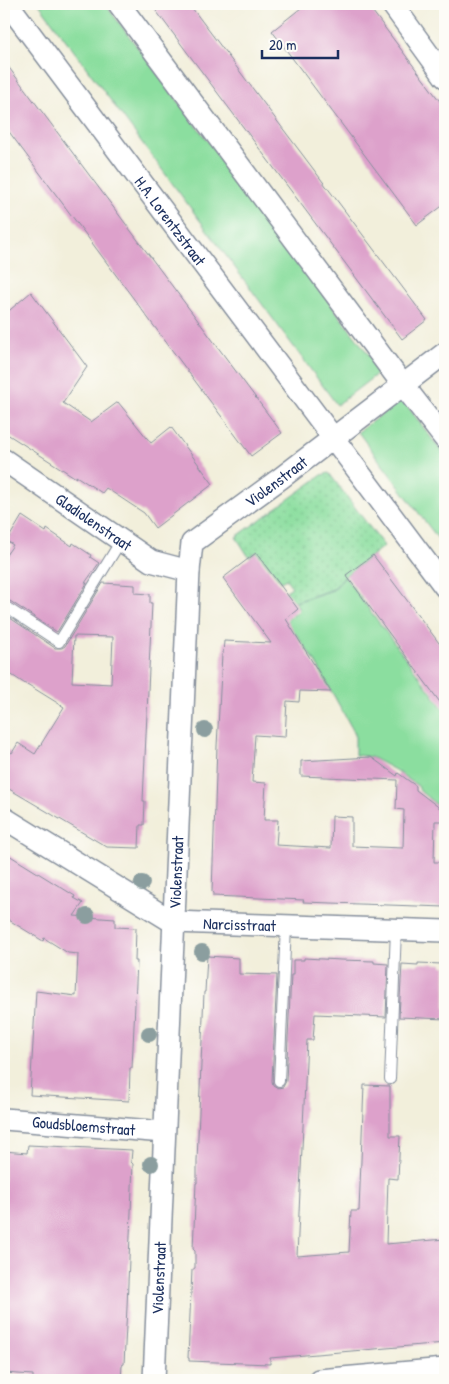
<svg xmlns="http://www.w3.org/2000/svg" width="449" height="1384" viewBox="0 0 449 1384" font-family="'Patrick Hand',sans-serif">
  <defs>
    <pattern id="park-dots" width="8" height="8" patternUnits="userSpaceOnUse" patternTransform="scale(1.25)"><rect width="8" height="8" fill="#8bde9f"/><path d="M2 2h.1M6 6h.1" fill="none" stroke="#77bf8b" stroke-width="1.8" stroke-linecap="round"/></pattern>
  </defs>
  <rect width="100%" height="100%" fill="#fdfcf7"/>
  <filter id="ink" filterUnits="userSpaceOnUse"><feTurbulence type="fractalNoise" baseFrequency=".02" numOctaves="2"/><feDisplacementMap in="SourceGraphic" scale="10" xChannelSelector="R" yChannelSelector="G"/><feConvolveMatrix kernelMatrix="1 2 1 2 8 2 1 2 1" color-interpolation-filters="sRGB"/></filter>
  <filter id="wash" filterUnits="userSpaceOnUse"><feTurbulence type="fractalNoise" baseFrequency=".0096" numOctaves="4" result="noise"/><feDisplacementMap in="SourceGraphic" scale="20" xChannelSelector="R" yChannelSelector="G"/><feGaussianBlur stdDeviation="1.12" result="paint"/><feColorMatrix in="noise" values="0 0 0 0 0 0 0 0 0 0 0 0 0 0 0 0 0 1.4 0 .05"/><feComposite in="paint" operator="in"/></filter>
  <g filter="url(#wash)">
    <rect width="100%" height="100%" fill="#f2efdb"/>
    <g fill="#8bde9f" stroke="#53867e">
      <path d="M39,4H105L381,371L337,405Z"/>
      <path d="M402,399L445,456V548L358,432Z"/>
      <path d="M345,577L445,711V812L420,791L418,786L395,770L371,757L355,755V734L316,663L296,634L270,633L299,611L296,602L333,590Z"/>
    </g>
    <path fill="url(#park-dots)" stroke="#53867e" d="M329,473L384,546L345,576L333,589L295,602L286,591L292,587L286,579L281,582L257,552L249,557L236,537L322,475Z"/>
    <g id="blocks">
      <g fill="#dda1cb" fill-rule="evenodd">
        <path d="M151,4H189L427,320L402,339Z"/>
        <path d="M306,4H367L445,108V204L417,225L272,31Z"/>
        <path d="M4,61L282,433L251,456L4,125Z"/>
        <path d="M31,292L87,367L63,403L91,422L118,402L151,443L171,427L213,484L155,528L144,513L106,488L102,493L76,476V478L4,432V315Z"/>
        <path d="M22,516L46,532L47,529L72,546L73,543L91,555L90,557L99,563L85,583H87L57,632L10,601H4V558L13,545L7,541Z"/>
        <path d="M256,553L298,609L286,619L331,692L300,691L299,702L287,701L285,737L255,735L252,782L266,783L264,820H278L276,845L331,848L332,816L352,817V846L403,848L404,810L396,809L397,780L301,776V761L371,757L397,776L398,773L416,786V790L445,812V821H435L434,862H445V907L303,902L304,900L213,896V893L212,892L217,746L222,654H223L224,641L271,643L223,578Z"/>
        <path d="M373,555L445,651V709L346,575Z"/>
        <path d="M103,583L135,585V593L150,594V603H152L143,801H145L144,825H140L139,848L107,847L4,786V748L12,753L18,743L35,754L64,707L27,684V685L4,670V614L55,648H62L65,646ZM74,636L113,637L111,684L72,682Z"/>
        <path d="M4,852L75,896L74,898L83,903L74,916L115,919V927L136,928L135,961H137L133,1047L132,1068H130L129,1101L30,1095L36,991L76,996L78,954L68,953L44,938L43,941L4,917Z"/>
        <path d="M207,956L239,958V974L277,975L272,1081L273,1085L278,1088L283,1087L286,1081L291,975H293V960H304V958L341,960L374,961V963L388,964L386,1017L315,1014L313,1040H307L297,1256L349,1252L351,1211H359L364,1085L390,1086V1136H400L398,1179L388,1178L386,1244L445,1239V1343L270,1358V1364L189,1361V1358H188L192,1270L195,1268V1251L193,1249L196,1183H197V1161L204,992H205Z"/>
        <path d="M418,963L442,964V966H445V1019L399,1017L402,964L418,965Z"/>
        <path d="M28,1145L132,1150L131,1162L133,1164L127,1307L124,1364L122,1365L121,1380H33V1375L4,1373V1352L8,1289H4V1151L27,1153Z"/>
      </g>
    </g>
  </g>
  <g filter="url(#ink)">
    <use href="#blocks" fill-opacity="0" stroke="#868f9c" stroke-width="1"/>
    <g fill="none" stroke-linecap="round" stroke-linejoin="round">
      <defs>
        <g id="service">
          <path d="M6,607L59,642L122,539"/>
          <path d="M390,1079L396,930"/>
          <path d="M279,1081L286,926"/>
        </g>
        <g id="minor">
          <path id="s1" d="M8,4L445,587"/>
          <path d="M119,4L403,385L445,439"/>
          <path d="M392,4L445,77"/>
          <path id="s2" d="M4,460L151,561L189,571"/>
          <path id="s3" d="M4,818L173,922L445,931"/>
          <path id="s4" d="M4,1119L164,1132"/>
          <path id="s5" d="M154,1380L189,571L192,543L281,478L445,353"/>
          <path d="M319,1380L445,1369"/>
        </g>
      </defs>
      <use href="#service" stroke="#868f9c" stroke-width="12"/>
      <use href="#minor" stroke="#868f9c" stroke-width="24"/>
      <use href="#service" stroke="#fff" stroke-width="10"/>
      <use href="#minor" stroke="#fff" stroke-width="21"/>
    </g>
    <g fill="#8b9e9f">
      <circle cx="205" cy="730" r="8"/>
      <circle cx="142" cy="883" r="8"/>
      <circle cx="87" cy="916" r="8"/>
      <circle cx="202" cy="952" r="8"/>
      <circle cx="149" cy="1034" r="8"/>
      <circle cx="151" cy="1164" r="8"/>
    </g>
  </g>
  <g text-anchor="middle" stroke-width="4" stroke-linejoin="round" paint-order="stroke">
    <g font-size="16" fill="#1b2f5e" stroke="#fdfcf7">
      <text dy="6" stroke="none"><textPath href="#s1" startOffset="271">H.A. Lorentzstraat</textPath></text>
      <text dy="6" stroke="none"><textPath href="#s5" startOffset="942">Violenstraat</textPath></text>
      <text dy="6" stroke="none"><textPath href="#s2" startOffset="109">Gladiolenstraat</textPath></text>
      <text dy="6" stroke="none"><textPath href="#s5" startOffset="508">Violenstraat</textPath></text>
      <text dy="6" stroke="none"><textPath href="#s3" startOffset="265">Narcisstraat</textPath></text>
      <text dy="6" stroke="none"><textPath href="#s4" startOffset="80">Goudsbloemstraat</textPath></text>
      <text dy="6" stroke="none"><textPath href="#s5" startOffset="102">Violenstraat</textPath></text>
    </g>
  </g>
  <rect width="449" height="1384" fill="none" stroke="#fdfcf7" stroke-width="20"/>
  <path d="M262 50v8h76v-8" fill="none" stroke="#1b2f5e" stroke-width="2.5"/>
  <text x="269" y="50" font-size="15" fill="#1b2f5e" stroke="#fdfcf7" stroke-width="4" paint-order="stroke">20 m</text>
</svg>
